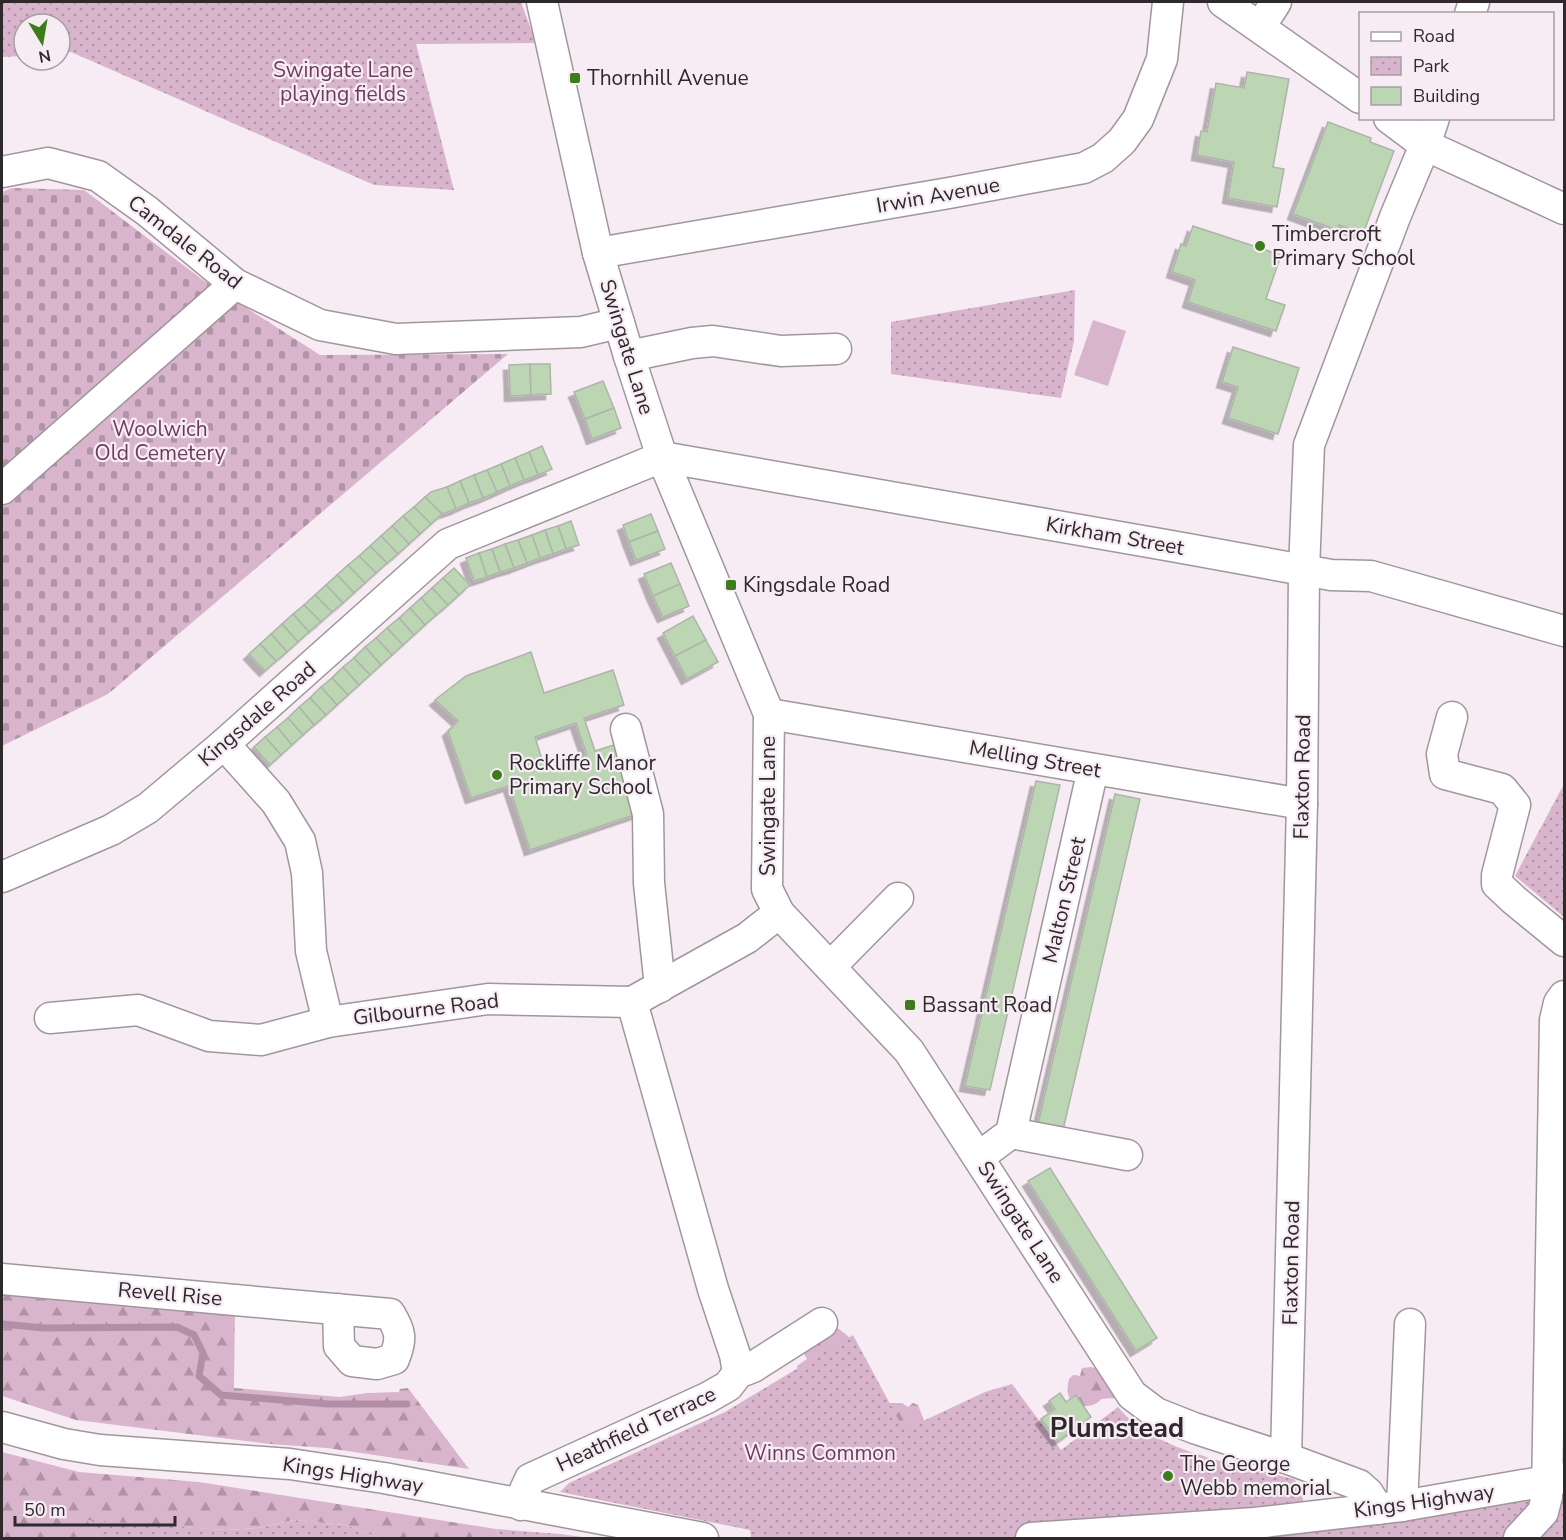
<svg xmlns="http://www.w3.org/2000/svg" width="1566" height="1540" viewBox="0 0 1566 1540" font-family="'Nunito Sans',sans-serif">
  <defs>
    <pattern id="forest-firs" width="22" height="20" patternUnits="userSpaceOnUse" patternTransform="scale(1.5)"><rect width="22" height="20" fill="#d8b5cc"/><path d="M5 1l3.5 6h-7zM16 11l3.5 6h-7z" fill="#b093a6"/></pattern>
    <pattern id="cemetery-stones" width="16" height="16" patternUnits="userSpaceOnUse" patternTransform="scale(1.5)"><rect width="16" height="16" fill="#d8b5cc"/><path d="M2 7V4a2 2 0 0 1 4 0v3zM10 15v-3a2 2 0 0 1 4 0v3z" fill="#b093a6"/></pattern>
    <pattern id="park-dots" width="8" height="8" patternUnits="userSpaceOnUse" patternTransform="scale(1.5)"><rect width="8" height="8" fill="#d8b5cc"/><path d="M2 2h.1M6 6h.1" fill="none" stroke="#b093a6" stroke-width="1.8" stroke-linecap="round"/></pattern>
    <filter id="shadow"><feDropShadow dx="-5.5" dy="5.5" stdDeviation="0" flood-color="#0004"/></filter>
  </defs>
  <rect width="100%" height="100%" fill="#f8ecf4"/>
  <path fill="#d8b5cc" d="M1093,320L1126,331L1108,386L1074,375Z"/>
  <g fill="url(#forest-firs)">
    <path d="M2,1294L235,1311L234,1388L340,1397L367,1393L399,1392L400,1389L408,1388L469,1469L327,1448L270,1444L76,1420L2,1396Z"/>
    <path d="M835,1326L848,1336L851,1344L797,1373V1366L807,1359L801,1349Z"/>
    <path d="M1091,1367L1100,1369L1121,1394L1114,1398L1101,1399C1094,1410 1070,1408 1068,1394C1067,1390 1068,1383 1069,1379L1073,1375L1080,1376L1082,1368Z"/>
    <path d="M887,1403H902L908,1407L913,1403L918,1405L925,1423L922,1429L901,1430Z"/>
    <path d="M2,1452L79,1472L199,1482L496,1529L501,1538H381L345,1525L293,1520L259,1528L225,1530L88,1521L99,1538H2Z"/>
  </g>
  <path fill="url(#cemetery-stones)" d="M12,188L84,190L203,280L320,355L508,354L108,694L2,746V192Z"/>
  <g fill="url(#park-dots)">
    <path d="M2,2H521L536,43L416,44L454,190L374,185L71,52L60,53V24H24V56L2,57Z"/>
    <path d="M1075,290L1074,341L1061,398L891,374V322Z"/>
    <path d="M1564,784V917L1515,876Z"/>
    <path d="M853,1335L904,1430L985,1392L1012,1384L1061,1450L1118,1407C1153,1452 1240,1465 1294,1479L1299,1485L1312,1531L1398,1522L1564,1494V1538H751L750,1530L560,1492L569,1483L725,1412Z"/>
    <path d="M87,1520L225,1530L259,1528L293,1520L345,1525L381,1538H99Z"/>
    <path d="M496,1529L560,1534L590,1538H501Z"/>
  </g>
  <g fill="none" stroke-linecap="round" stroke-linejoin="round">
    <path stroke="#b38fa7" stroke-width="7" d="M2,1324L44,1328L177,1327L194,1335L203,1353L199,1376L221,1395L328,1404H407"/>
  </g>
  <g fill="#bcd5b3" stroke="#adb5aa" stroke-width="1.5" fill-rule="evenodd" filter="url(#shadow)">
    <path d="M1247,72L1289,79L1273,167L1284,169L1277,207L1228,198L1234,162L1197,155L1201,131L1207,132L1216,83L1244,88Z"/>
    <path d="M1328,122L1371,138L1370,142L1394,151L1363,234L1339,225L1337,230L1293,214Z"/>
    <path d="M1193,226L1281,255L1266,299L1285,305L1276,331L1188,302L1195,280L1172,272L1181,244L1186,246Z"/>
    <path d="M1233,347L1299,368L1278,434L1228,418L1238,387L1222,382Z"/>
    <path d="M530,364L531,395L510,396L509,365Z"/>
    <path d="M530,364H550L551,394L531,395Z"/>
    <path d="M603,381L614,408L585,419L574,392Z"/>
    <path d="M614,408L621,428L592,439L585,419Z"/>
    <path d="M542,446L552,469L538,475L529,452Z"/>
    <path d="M529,452L538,475L524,480L515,458Z"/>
    <path d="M515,458L524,480L510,486L501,464Z"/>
    <path d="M501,464L510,486L497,492L487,470Z"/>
    <path d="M487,470L497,492L483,498L474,475Z"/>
    <path d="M474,475L483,498L469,503L460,481Z"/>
    <path d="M460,481L469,503L456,509L447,487Z"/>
    <path d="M447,487L456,509L442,514L425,497L431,492Z"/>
    <path d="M425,497L442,514L431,524L414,507Z"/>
    <path d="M414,507L431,524L420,534L403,516Z"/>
    <path d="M651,514L658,531L629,542L623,525Z"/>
    <path d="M403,516L420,534L409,544L392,526Z"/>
    <path d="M571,521L579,545L566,549L558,526Z"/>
    <path d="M392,526L409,544L398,554L381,536Z"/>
    <path d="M558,526L566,549L553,554L545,530Z"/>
    <path d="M545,530L553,554L540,558L532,535Z"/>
    <path d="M658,531L665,549L636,560L629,542Z"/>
    <path d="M532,535L540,558L527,563L518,540Z"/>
    <path d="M381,536L398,554L387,563L370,546Z"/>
    <path d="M518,540L527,563L514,568L505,544Z"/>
    <path d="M505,544L514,568L500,572L492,549Z"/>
    <path d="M370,546L387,563L376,573L359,556Z"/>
    <path d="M492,549L500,572L487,577L479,553Z"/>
    <path d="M479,553L487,577L474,581L466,558Z"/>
    <path d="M359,556L376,573L365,583L348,565Z"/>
    <path d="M671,563L680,584L653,596L644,574Z"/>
    <path d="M348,565L365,583L354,593L337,575Z"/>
    <path d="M454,568L470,585L459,595L443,578Z"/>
    <path d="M337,575L354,593L343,603L326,585Z"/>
    <path d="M443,578L459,595L448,605L432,588Z"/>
    <path d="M680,584L689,606L663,617L653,596Z"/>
    <path d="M326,585L343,603L332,612L315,595Z"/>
    <path d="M432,588L448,605L436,615L421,598Z"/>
    <path d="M315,595L332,612L321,622L304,605Z"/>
    <path d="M421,598L436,615L425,625L410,608Z"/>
    <path d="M304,605L321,622L309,632L293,614Z"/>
    <path d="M410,608L425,625L414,635L399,618Z"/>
    <path d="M293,614L309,632L298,642L282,624Z"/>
    <path d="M693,616L706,640L675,656L663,633Z"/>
    <path d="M399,618L414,635L403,645L387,628Z"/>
    <path d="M282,624L298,642L287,652L271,634Z"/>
    <path d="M387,628L403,645L392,655L376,638Z"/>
    <path d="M271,634L287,652L276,661L260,644Z"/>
    <path d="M376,638L392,655L381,665L365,647Z"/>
    <path d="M706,640L718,662L687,679L675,656Z"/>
    <path d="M260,644L276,661L265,671L249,654Z"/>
    <path d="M365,647L381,665L370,675L354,658Z"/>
    <path d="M531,652L544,693L613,670L624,705L584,718L595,751L617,744L640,813L530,850L509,786L471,798L448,731L458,721L435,700L466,676ZM576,723L587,755L545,769L535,737Z"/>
    <path d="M354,658L370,675L359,685L343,667Z"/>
    <path d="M343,667L359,685L348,695L332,678Z"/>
    <path d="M332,678L348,695L337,705L321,687Z"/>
    <path d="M321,687L337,705L326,715L310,698Z"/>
    <path d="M310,698L326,715L314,725L299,707Z"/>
    <path d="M299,707L314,725L303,735L288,718Z"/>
    <path d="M288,718L303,735L292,745L277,727Z"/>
    <path d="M277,727L292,745L281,755L265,737Z"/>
    <path d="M265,737L281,755L270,765L254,747Z"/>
    <path d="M1036,781L1060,785L990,1090L965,1086Z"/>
    <path d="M1115,794L1140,799L1063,1130L1038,1124Z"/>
    <path d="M1050,1168L1157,1338L1136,1351L1028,1181Z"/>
    <path d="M1060,1393L1066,1402L1076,1395L1091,1417L1058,1441L1041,1419L1055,1409L1049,1401Z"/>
  </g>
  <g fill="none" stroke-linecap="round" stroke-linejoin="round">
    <defs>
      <g id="minor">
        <path d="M542,2L598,253L629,356L662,457L769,714L767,889L779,913L909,1051L1132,1395L1156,1413L1194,1428L1286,1458L1359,1485L1368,1493L1378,1509"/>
        <path d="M1223,2L1360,98"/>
        <path d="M1470,14L1474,2"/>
        <path d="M1260,27L1276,2"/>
        <path d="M1389,118L1425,145L1564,209"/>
        <path d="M2,172L48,163L98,176L147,211L235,284L320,325L396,339L581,332L619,323"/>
        <path d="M598,253L949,193L1084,168L1103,158L1122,141L1138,119L1162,59L1168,2"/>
        <path d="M629,356L692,343L713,341L781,351L836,349"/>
        <path d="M662,457L1177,547L1331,575L1371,576L1564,631"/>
        <path d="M2,489L235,284"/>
        <path d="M769,714L1302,804"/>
        <path d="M1452,717L1442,754L1445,774L1502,789L1515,805L1497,875V884L1514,900L1564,941"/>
        <path d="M626,729L648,814L649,883L660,987"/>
        <path d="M224,744L276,802L300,841L307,873L311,951L328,1022"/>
        <path d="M2,877L111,830L148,808L224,744L448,544L662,457"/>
        <path d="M830,967L898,898"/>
        <path d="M50,1018L138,1010L209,1036L261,1040L328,1022L488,999L632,1002"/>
        <path d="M1011,1133L1127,1155"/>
        <path d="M979,1157L1011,1133L1093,769"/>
        <path d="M2,1279L390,1314C401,1332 402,1339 394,1359L377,1364L352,1361L339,1346L338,1309"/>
        <path d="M738,1373L735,1355L713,1289L632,1002L747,938L779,913"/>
        <path d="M2,1427L64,1444L100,1450L290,1464L384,1478L703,1538"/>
        <path d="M1286,1458L1302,804L1304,570L1309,445L1395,217L1425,145L1434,118"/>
        <path d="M521,1505L525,1490L530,1479L707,1398L728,1386L738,1373L753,1367L822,1323"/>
        <path d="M1402,1506L1410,1324"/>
        <path d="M1031,1538L1255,1523L1402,1506L1564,1478"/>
        <path d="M1519,1538L1543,1512L1547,1496L1555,1020L1559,1003L1564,996"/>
      </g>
    </defs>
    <use href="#minor" stroke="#a1969d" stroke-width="33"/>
    <use href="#minor" stroke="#fff" stroke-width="30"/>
  </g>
  <g fill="#3d7c1b" stroke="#f8ecf4" stroke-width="2">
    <rect x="569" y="72" width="12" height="12" rx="3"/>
    <circle cx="1260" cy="246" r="6"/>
    <rect x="725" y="579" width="12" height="12" rx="3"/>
    <circle cx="497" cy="775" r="6"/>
    <rect x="904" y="999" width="12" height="12" rx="3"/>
    <circle cx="1168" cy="1476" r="6"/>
  </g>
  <g text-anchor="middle" stroke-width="4.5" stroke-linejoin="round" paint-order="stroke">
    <g font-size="21" fill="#6c3c5e" stroke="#f8ecf4">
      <text x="343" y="77">Swingate Lane<tspan x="343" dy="24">playing fields</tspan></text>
      <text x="160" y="436">Woolwich<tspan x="160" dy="24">Old Cemetery</tspan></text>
      <text x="820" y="1460">Winns Common</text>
    </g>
    <g font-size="21" fill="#2e2a2c" stroke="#f8ecf4" text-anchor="start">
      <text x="587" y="85">Thornhill Avenue</text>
      <text x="1272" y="241">Timbercroft<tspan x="1272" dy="24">Primary School</tspan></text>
      <text x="743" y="592">Kingsdale Road</text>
      <text x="509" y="770">Rockliffe Manor<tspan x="509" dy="24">Primary School</tspan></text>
      <text x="922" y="1012">Bassant Road</text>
      <text x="1180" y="1471">The George<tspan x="1180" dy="24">Webb memorial</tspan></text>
    </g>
    <g font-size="21" fill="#2e2a2c" stroke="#f8ecf4">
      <text transform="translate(938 195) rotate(-10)" y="7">Irwin Avenue</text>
      <text transform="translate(185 242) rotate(38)" y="7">Camdale Road</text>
      <text transform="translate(627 347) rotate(73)" y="7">Swingate Lane</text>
      <text transform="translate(1115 536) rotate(10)" y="7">Kirkham Street</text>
      <text transform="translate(257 714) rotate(-41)" y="7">Kingsdale Road</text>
      <text transform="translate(1035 759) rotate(10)" y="7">Melling Street</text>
      <text transform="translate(1302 777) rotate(-89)" y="7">Flaxton Road</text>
      <text transform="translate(768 806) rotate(-90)" y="7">Swingate Lane</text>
      <text transform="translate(1064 900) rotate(-77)" y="7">Malton Street</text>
      <text transform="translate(426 1009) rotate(-7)" y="7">Gilbourne Road</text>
      <text transform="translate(1021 1222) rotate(57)" y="7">Swingate Lane</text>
      <text transform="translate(1291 1263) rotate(-89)" y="7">Flaxton Road</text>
      <text transform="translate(170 1294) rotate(5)" y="7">Revell Rise</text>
      <text transform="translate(636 1429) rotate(-25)" y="7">Heathfield Terrace</text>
      <text transform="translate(353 1475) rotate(9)" y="7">Kings Highway</text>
      <text transform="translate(1424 1501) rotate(-8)" y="7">Kings Highway</text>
    </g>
    <g font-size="27" font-weight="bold" fill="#30272d" stroke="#f8ecf4">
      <text x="1117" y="1437">Plumstead</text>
    </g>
  </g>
  <rect width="1566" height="1540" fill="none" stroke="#2e2a2c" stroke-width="6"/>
  <rect x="1359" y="12" width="195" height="108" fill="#f8ecf4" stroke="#a79ea4" stroke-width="1.5"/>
  <rect x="1371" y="32" width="30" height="9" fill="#ffffff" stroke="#a79ea4" stroke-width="1.5"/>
  <text x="1413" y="42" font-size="18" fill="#2e2a2c">Road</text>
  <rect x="1371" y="57" width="30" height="18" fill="url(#park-dots)" stroke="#a79ea4" stroke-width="1.5"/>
  <text x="1413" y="72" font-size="18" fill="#2e2a2c">Park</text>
  <rect x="1371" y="87" width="30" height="18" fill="#bcd5b3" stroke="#a79ea4" stroke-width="1.5"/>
  <text x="1413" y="102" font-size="18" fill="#2e2a2c">Building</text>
  <g transform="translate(42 42) rotate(169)"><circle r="28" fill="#f8ecf4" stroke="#a79ea4" stroke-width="1.5"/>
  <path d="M0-4.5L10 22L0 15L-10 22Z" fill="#3d7c1b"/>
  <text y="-9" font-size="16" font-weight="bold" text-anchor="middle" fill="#2e2a2c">N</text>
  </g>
  <path d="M15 1516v9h160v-9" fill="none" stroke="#2e2a2c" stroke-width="3"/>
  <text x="24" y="1516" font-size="18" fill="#2e2a2c" stroke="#f8ecf4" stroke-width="4.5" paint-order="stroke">50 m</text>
</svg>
